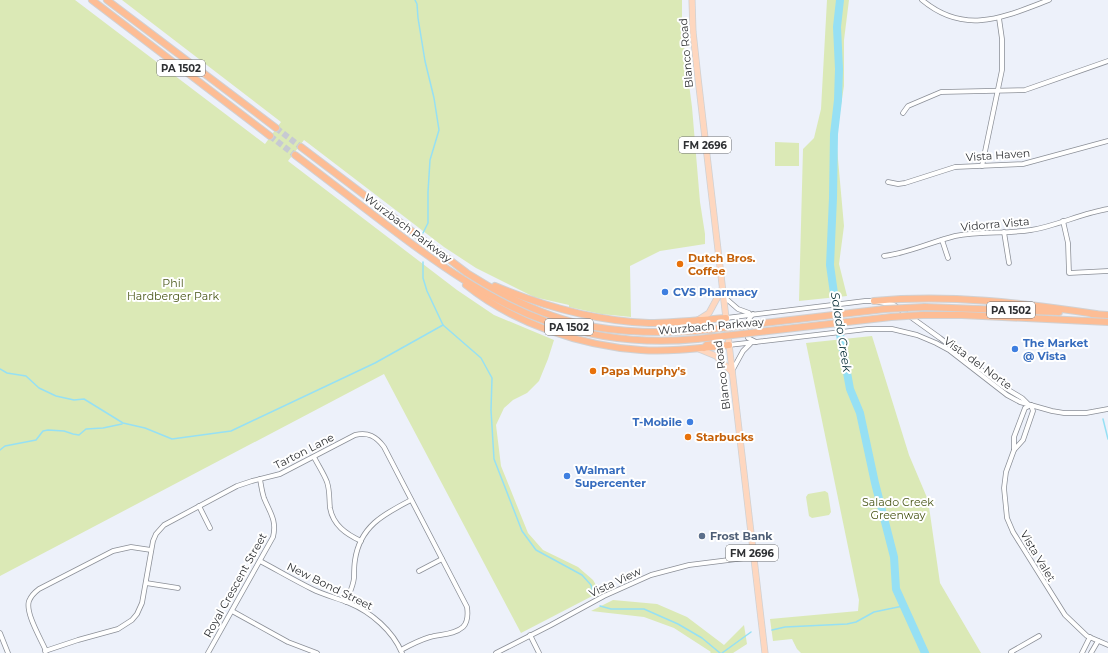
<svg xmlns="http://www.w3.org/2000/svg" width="1108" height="653" viewBox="0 0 1108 653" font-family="Montserrat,sans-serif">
  <rect width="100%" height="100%" fill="#edf1fa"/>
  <g fill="#dbe9b6">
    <path d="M0,0H75L265,144L281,122L122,0H682V31L692,107L700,202L705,234V244L660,251L630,266L631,317L601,314L569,307V305L534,297L476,268L444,247L304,140L288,161L457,290L494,315L554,340L548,359L539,381L527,393L513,400L504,408L496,425L501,466L528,533L543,550L578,567L593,580L600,592L521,633L384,374L0,576Z"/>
    <path d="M827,0H849L844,40V86L836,137L844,226L839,264L847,296L799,301L803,149L814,138L821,109Z"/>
    <path d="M775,142L799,143V166H775Z"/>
    <path d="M872,336L909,455L928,500L940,583L981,653H801L797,649L792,639L773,641L770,619L858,611L859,600L806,343Z"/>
    <path d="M825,491L828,493L831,512L829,515L812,518L809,516L806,497L808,494Z"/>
    <path d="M613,600L657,604L687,617L724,645L744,625L747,644L733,653H710L711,652L674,628L644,617L591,611Z"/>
  </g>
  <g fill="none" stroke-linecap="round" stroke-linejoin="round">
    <g stroke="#96e0f4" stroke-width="1.5">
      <path d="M415,0L417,4L418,18L425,61L434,98L439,130L430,160L428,192V223L423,233"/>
      <path d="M423,262V278L427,291L443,325L481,358L492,378L491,410L494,459L522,531L536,550L582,575L591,585L594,596"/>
      <path d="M0,369L7,373L26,376L39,388L56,396L74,400L84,399L123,423L145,428L172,439L231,431L375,363L443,325"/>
      <path d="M1103,419L1108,439"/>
      <path d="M0,450L5,446L36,440L43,431L48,430L64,431L73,434L79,435L86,429L103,428L122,424"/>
      <path d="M600,606L611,609H644L678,624L702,638L720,653"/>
      <path d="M772,630L785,627L847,624L856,622L874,612L903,606"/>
      <path d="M722,653L751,632"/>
    </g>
    <path stroke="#96e0f4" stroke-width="8" d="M840,0L837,27L839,69L838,100L834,134L833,198L830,265L839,329L850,389L860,413L875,483L894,557L896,589L925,653"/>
    <g stroke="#c7cad2" stroke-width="6" stroke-dasharray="6 3" stroke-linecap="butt">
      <path d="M276,128L301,147"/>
      <path d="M270,136L295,155"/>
    </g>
    <defs>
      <g id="minor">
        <path d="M922,0C965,36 1004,17 1049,0"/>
        <path d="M903,113L908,106L941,92L1025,90L1108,61"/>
        <path d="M982,166L1002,70V39L999,18"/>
        <path d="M888,182L898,184L905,183L955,167L1023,164L1108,141"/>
        <path d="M1063,221L1068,243L1069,273L1108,271"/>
        <path d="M1004,232L1009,263"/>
        <path d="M942,240L948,258"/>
        <path d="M884,256C909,253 931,242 955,236C980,231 1006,234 1031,230C1057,226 1082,213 1108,209"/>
        <path d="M723,296L738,309L749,313"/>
        <path d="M753,314C746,321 744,328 748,338L756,342"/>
        <path d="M726,318L865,301H874L894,305L940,338L1002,386L1022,398L1027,403"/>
        <path d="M729,345L867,329H892L917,335L936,343L949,350L1007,395L1020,402L1052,411L1064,413H1086L1108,409"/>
        <path d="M732,371L743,351L750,344"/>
        <path d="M1031,405L1025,408L1014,437V450L1006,472L1004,488L1007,518L1013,532L1065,615L1087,636L1108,645"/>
        <path d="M1014,450L1023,440L1033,411L1031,405"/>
        <path d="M314,457C318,465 324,474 327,482C330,491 329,499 330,508C333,525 346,534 361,541"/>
        <path d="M199,506L210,528"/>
        <path d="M260,561C277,570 294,580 312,589C324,595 337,598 349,603C371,612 393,631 402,653"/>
        <path d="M419,571L442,559"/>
        <path d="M146,583L178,588"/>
        <path d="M346,602C349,594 353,587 354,578C354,572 354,566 355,560C360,526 384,514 411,500"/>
        <path d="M232,611L288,642L317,653"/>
        <path d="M0,633L8,653"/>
        <path d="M530,635L539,653"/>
        <path d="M45,651L78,640L118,629L132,620L137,614L142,603L153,541L156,534L164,525L237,486L252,481L280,474L355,435C368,432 376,436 384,447L467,607C468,614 468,622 463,627C454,635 440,634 430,637C420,640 410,645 401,650"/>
        <path d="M46,651C41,639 25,613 29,601C31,596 35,592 39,589L113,551L131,547L151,550"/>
        <path d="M208,653L273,537C277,520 270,513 264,498C262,492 261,485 260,479"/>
        <path d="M496,653L551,625L604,596L651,575L689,565L753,557"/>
        <path d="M1012,653L1011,652L1039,636"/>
        <path d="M1082,653L1090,637"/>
        <path d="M1091,653L1098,641"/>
      </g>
      <g id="major">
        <path d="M692,0L693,32L698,78L765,653"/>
        <path d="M698,320L709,313L722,289"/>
        <path d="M699,349L716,356L732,372"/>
      </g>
      <g id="highway">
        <path d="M92,0L270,136"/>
        <path d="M107,0L276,128"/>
        <path d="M301,147L467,273C506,298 549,319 595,327C629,333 662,333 696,331"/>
        <path d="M295,155C325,178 355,201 384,223C435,262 487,300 548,322C595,338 647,344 697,339"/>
        <path d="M466,285C513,323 581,346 641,350C670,352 700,348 729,345"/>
        <path d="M495,286C545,307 595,321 649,323C675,323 701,320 726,318"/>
        <path d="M874,301C949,294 1023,303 1096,314"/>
        <path d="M925,307L1059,312"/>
        <path d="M1092,314L1108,315"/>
        <path d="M922,315H962L1108,322"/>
        <path d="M699,320C713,328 716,336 704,348"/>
      </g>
    </defs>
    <use href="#minor" stroke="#8b8f97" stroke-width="5.5"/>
    <use href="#major" stroke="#d1d1d2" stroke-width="7"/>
    <use href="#highway" stroke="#d1d1d2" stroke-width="8"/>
    <use href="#minor" stroke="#fff" stroke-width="4"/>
    <use href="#major" stroke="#fed7bf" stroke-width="5.5"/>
    <use href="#highway" stroke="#fdbd95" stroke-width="6"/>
    <defs>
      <g id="highway-bridge">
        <path d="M696,331L885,309L925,307"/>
        <path d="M697,339L891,317L922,315"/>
      </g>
    </defs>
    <use href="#highway-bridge" stroke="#d1d1d2" stroke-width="8" stroke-linecap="butt"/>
    <use href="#highway-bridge" stroke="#fdbd95" stroke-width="6"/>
  </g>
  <g fill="#e8710a" stroke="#fff" stroke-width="1.5">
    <circle cx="680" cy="264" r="4"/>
    <circle cx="593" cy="371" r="4"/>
    <circle cx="688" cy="437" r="4"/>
  </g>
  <g fill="#3f7fe0" stroke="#fff" stroke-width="1.5">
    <circle cx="665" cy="292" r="4"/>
    <circle cx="1015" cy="349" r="4"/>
    <circle cx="690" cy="422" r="4"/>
    <circle cx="567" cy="476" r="4"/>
  </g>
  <circle fill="#5c6f8a" stroke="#fff" stroke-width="1.5" cx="702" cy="536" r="4"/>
  <g text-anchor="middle" stroke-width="4" stroke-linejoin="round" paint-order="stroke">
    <g fill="#fff" stroke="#6d6e70" stroke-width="1">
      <rect x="157" y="60" width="48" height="16" rx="3"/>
      <rect x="679" y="137" width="52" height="16" rx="3"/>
      <rect x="987" y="302" width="48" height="16" rx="3"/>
      <rect x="545" y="319" width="48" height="16" rx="3"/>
      <rect x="726" y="545" width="52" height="16" rx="3"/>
    </g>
    <g font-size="10" font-weight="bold" fill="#2e3033">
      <text x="181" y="72">PA 1502</text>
      <text x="705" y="149">FM 2696</text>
      <text x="1011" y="314">PA 1502</text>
      <text x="569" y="331">PA 1502</text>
      <text x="752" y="557">FM 2696</text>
    </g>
    <g font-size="11" fill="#2e3033" stroke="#fff">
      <text transform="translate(686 53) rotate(-95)" y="4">Blanco Road</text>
      <text transform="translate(998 155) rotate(-4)" y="4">Vista Haven</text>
      <text transform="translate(995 224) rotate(-5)" y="4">Vidorra Vista</text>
      <text transform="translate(408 228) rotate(37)" y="4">Wurzbach Parkway</text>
      <text transform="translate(711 326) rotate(-5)" y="4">Wurzbach Parkway</text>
      <text transform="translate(978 363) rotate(36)" y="4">Vista del Norte</text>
      <text transform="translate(722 375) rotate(-97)" y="4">Blanco Road</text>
      <text transform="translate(304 451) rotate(-27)" y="4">Tarton Lane</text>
      <text transform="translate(1038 556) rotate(59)" y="4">Vista Valet</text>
      <text transform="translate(615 582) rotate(-25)" y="4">Vista View</text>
      <text transform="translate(235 585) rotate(-61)" y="4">Royal Crescent Street</text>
      <text transform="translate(330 586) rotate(26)" y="4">New Bond Street</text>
    </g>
    <g font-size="11" font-weight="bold" fill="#c56008" stroke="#fff" text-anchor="start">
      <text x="688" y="262">Dutch Bros.<tspan x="688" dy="13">Coffee</tspan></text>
      <text x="601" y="375">Papa Murphy's</text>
      <text x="696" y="441">Starbucks</text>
    </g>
    <g font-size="11" fill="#4a5719" stroke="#fff">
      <text x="173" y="287">Phil<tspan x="173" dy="13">Hardberger Park</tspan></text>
      <text x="898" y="506">Salado Creek<tspan x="898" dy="13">Greenway</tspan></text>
    </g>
    <g font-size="11" font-weight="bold" fill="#366cbe" stroke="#fff" text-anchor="start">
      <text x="673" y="296">CVS Pharmacy</text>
      <text x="1023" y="347">The Market<tspan x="1023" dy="13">@ Vista</tspan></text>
      <text x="682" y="426" text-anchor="end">T-Mobile</text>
      <text x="575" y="474">Walmart<tspan x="575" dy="13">Supercenter</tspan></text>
    </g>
    <g font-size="11" font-weight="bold" fill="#4e5e75" stroke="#fff" text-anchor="start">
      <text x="710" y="540">Frost Bank</text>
    </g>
    <g font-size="12" font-style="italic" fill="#0c313a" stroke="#fff">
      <text transform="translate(841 332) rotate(81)" y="4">Salado Creek</text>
    </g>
  </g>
</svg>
